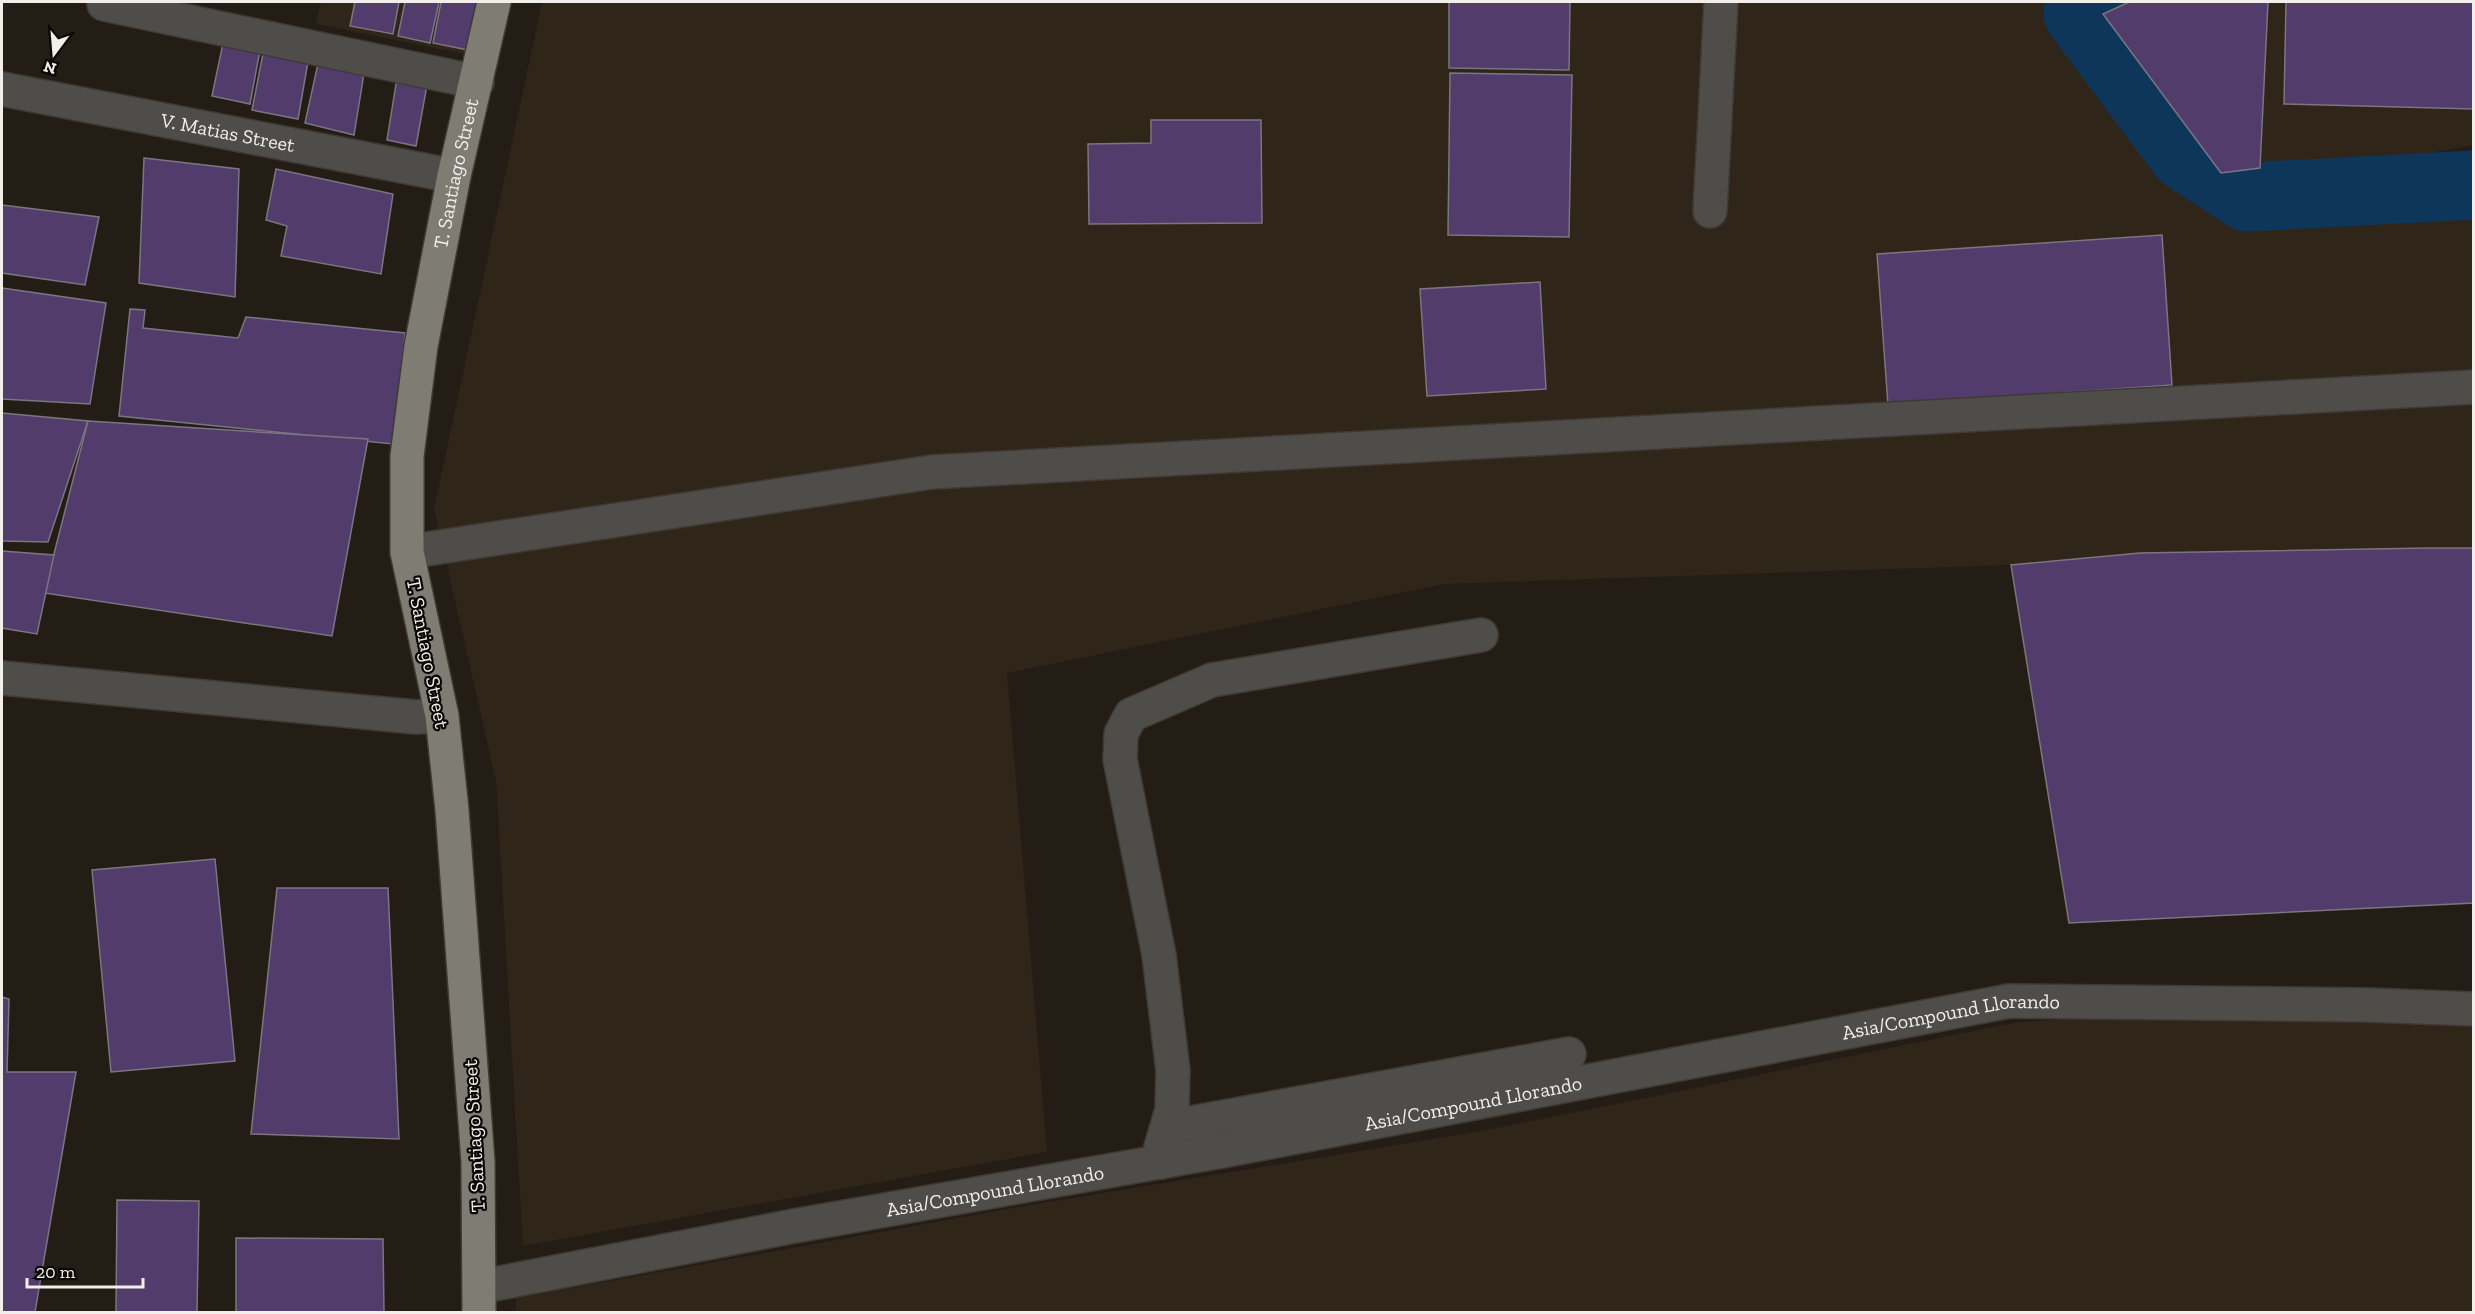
<svg xmlns="http://www.w3.org/2000/svg" width="2475" height="1314" viewBox="0 0 2475 1314" font-family="'Zilla Slab',serif">
  <rect width="100%" height="100%" fill="#231d16"/>
  <g fill="#2f2519">
    <path d="M321,2H485L474,56L316,24Z"/>
    <path d="M542,2H2473V145L2251,187L2232,221L2473,220V548L2284,551L2011,565L1445,584L1007,673L1047,1152L523,1246L496,781L434,509Z"/>
    <path d="M2113,1015L2473,1017V1312H516V1298L1018,1207L1487,1130L2013,1023Z"/>
  </g>
  <g fill="none" stroke-linecap="round" stroke-linejoin="round">
    <path stroke="#0e365b" stroke-width="69" d="M2090,2L2078,14L2184,156L2247,197L2474,185"/>
  </g>
  <g fill="#513c6b" stroke="#7a7680" stroke-width="1.5">
    <path d="M355,2H399L393,34L350,26Z"/>
    <path d="M405,2H439L430,43L398,36Z"/>
    <path d="M441,2H477L468,50L433,43Z"/>
    <path d="M1449,2H1570L1569,70L1449,68Z"/>
    <path d="M2129,2H2268L2260,168L2221,173L2103,14Z"/>
    <path d="M2286,2H2474V109L2284,104Z"/>
    <path d="M223,43L260,50L250,104L212,96Z"/>
    <path d="M264,48L309,56L298,119L252,110Z"/>
    <path d="M319,59L365,67L354,135L305,123Z"/>
    <path d="M1450,73L1572,75L1569,237L1448,235Z"/>
    <path d="M397,78L427,85L416,146L387,140Z"/>
    <path d="M1151,120H1261L1262,223L1089,224L1088,144L1151,143Z"/>
    <path d="M144,158L239,169L235,297L139,283Z"/>
    <path d="M276,169L393,194L381,274L281,256L287,226L266,220Z"/>
    <path d="M2,205L99,217L85,285L2,273Z"/>
    <path d="M2162,235L2172,385L1888,405L1877,254Z"/>
    <path d="M1540,282L1546,389L1427,396L1420,289Z"/>
    <path d="M2,288L106,303L90,404L2,399Z"/>
    <path d="M130,309L145,310L143,328L238,338L246,317L405,333L393,444L119,416Z"/>
    <path d="M2,413L88,421L48,542L2,541Z"/>
    <path d="M88,421L368,439L332,636L44,593Z"/>
    <path d="M2428,548H2474V903L2069,923L2011,565L2140,553Z"/>
    <path d="M2,551L54,555L37,634L2,628Z"/>
    <path d="M215,859L235,1061L111,1072L92,870Z"/>
    <path d="M277,888H388L399,1139L251,1134Z"/>
    <path d="M2,997L9,999L7,1072H76L35,1312H2Z"/>
    <path d="M117,1200L199,1201L197,1312H116Z"/>
    <path d="M236,1238L383,1239L384,1312H236Z"/>
  </g>
  <g fill="none" stroke-linecap="round" stroke-linejoin="round">
    <defs>
      <g id="minor">
        <path d="M104,4L477,82"/>
        <path id="s1" d="M2,89L454,176"/>
        <path d="M1710,211L1721,2"/>
        <path d="M407,552L932,472L2474,387"/>
        <path d="M2,678L416,717L442,716"/>
        <path d="M1169,1127L1569,1054"/>
        <path d="M1161,1162V1147L1172,1110L1173,1071L1159,955L1120,759L1121,734L1131,715L1212,680L1481,635"/>
        <path id="s2" d="M479,1287L794,1226L1222,1151L2009,1001L2367,1005L2474,1009"/>
      </g>
      <g id="major">
        <path id="s3" d="M479,1312L478,1162L452,810L442,716L407,552V456L421,346L454,176L494,2"/>
      </g>
    </defs>
    <use href="#minor" stroke="#403a34" stroke-width="36"/>
    <use href="#major" stroke="#403a34" stroke-width="36"/>
    <use href="#minor" stroke="#4f4d49" stroke-width="33"/>
    <use href="#major" stroke="#7f7c73" stroke-width="33"/>
  </g>
  <g text-anchor="middle" stroke-width="4.5" stroke-linejoin="round" paint-order="stroke">
    <g font-size="20" fill="#f2eee9" stroke="#0a0805">
      <text dy="7" stroke="none"><textPath href="#s1" startOffset="230">V. Matias Street</textPath></text>
      <text dy="7" stroke="none"><textPath href="#s3" startOffset="1148">T. Santiago Street</textPath></text>
      <text transform="translate(428 653) rotate(79)" y="7">T. Santiago Street</text>
      <text dy="7" stroke="none"><textPath href="#s2" startOffset="1497">Asia/Compound Llorando</textPath></text>
      <text dy="7" stroke="none"><textPath href="#s2" startOffset="1011">Asia/Compound Llorando</textPath></text>
      <text transform="translate(474 1136) rotate(-93)" y="7">T. Santiago Street</text>
      <text dy="7" stroke="none"><textPath href="#s2" startOffset="525">Asia/Compound Llorando</textPath></text>
    </g>
  </g>
  <rect width="2475" height="1314" fill="none" stroke="#f2eee9" stroke-width="6"/>
  <g transform="translate(54 54) rotate(196)" stroke="#0a0805" stroke-width="4.5" paint-order="stroke">
  <path d="M0-4.5L10 22L0 15L-10 22Z" fill="#f2eee9"/>
  <text y="-9" font-size="16" font-weight="bold" text-anchor="middle" fill="#f2eee9">N</text>
  </g>
  <path d="M27 1278v9h116v-9" fill="none" stroke="#f2eee9" stroke-width="3"/>
  <text x="36" y="1278" font-size="18" fill="#f2eee9" stroke="#0a0805" stroke-width="4.5" paint-order="stroke">20 m</text>
</svg>
